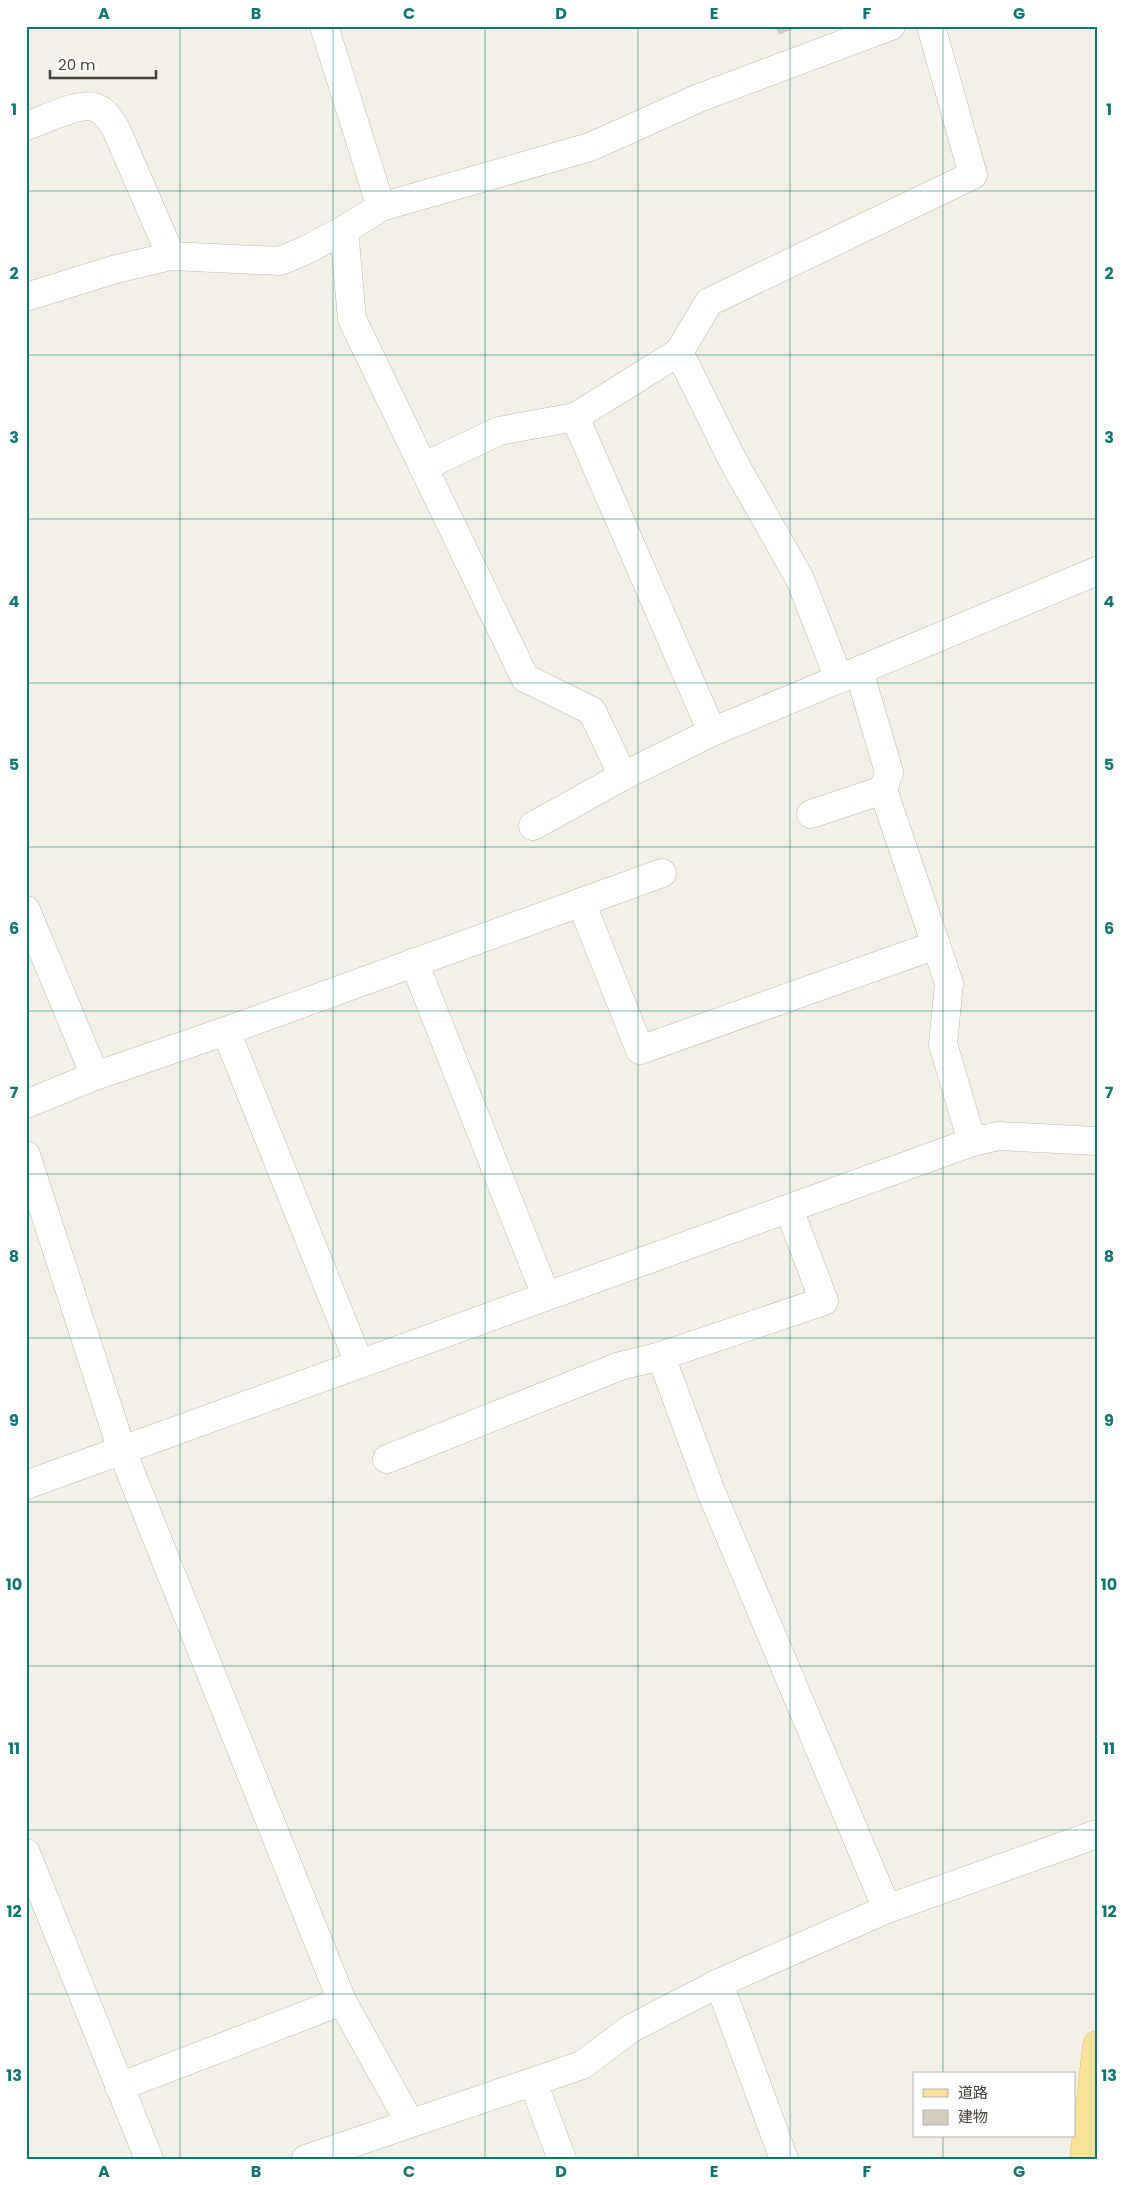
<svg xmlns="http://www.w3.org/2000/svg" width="1123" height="2185" viewBox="0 0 1123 2185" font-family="Poppins,'Noto Sans JP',sans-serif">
  <rect width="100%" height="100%" fill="#f3f0e8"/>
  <path fill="#d4ccbd" stroke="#cfc4b1" d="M776,26H799L779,34Z"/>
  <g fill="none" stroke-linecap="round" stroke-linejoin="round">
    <defs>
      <g id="street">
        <path d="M324,26L381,207"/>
        <path d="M26,126C42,121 79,102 94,107C105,110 110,120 116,129L171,256"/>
        <path d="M344,230L352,319L525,678L592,711L623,776"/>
        <path d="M26,297L116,269L171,256L280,261L304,251L344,230L381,207L590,147L699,98L891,26"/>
        <path d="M679,352L733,461L800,579L839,679"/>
        <path d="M575,417L712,732"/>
        <path d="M423,467L499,431L575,417L679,352L709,302L973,175L931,26"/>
        <path d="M859,671L889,772L883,790"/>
        <path d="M811,814L883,790L949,983L943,1044L972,1142"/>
        <path d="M533,826L623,776L712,732L1097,571"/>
        <path d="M581,902L640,1050L936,945"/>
        <path d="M26,910L95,1076"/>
        <path d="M414,962L546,1296"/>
        <path d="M226,1031L359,1363"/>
        <path d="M26,1104L95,1076L226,1031L662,873"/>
        <path d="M26,1155L122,1451L342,2001L410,2123"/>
        <path d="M661,1356L824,1301L789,1209"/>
        <path d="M387,1459L620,1366L661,1356L710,1489L887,1909"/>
        <path d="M26,1485L972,1142L999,1136L1097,1141"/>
        <path d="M26,1853L149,2159"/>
        <path d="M719,1983L784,2159"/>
        <path d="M533,2082L562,2159"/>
        <path d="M119,2087L342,2001"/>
        <path d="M306,2159L582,2065L630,2029L719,1983L887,1909L1097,1834"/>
      </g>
      <path id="primary" d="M1084,2159L1097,2045"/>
    </defs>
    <use href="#street" stroke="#beb8aa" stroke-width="29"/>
    <use href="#primary" stroke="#dfbf6a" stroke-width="29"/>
    <use href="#street" stroke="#fff" stroke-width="28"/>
    <use href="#primary" stroke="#fae19a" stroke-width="28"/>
  </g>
  <path fill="none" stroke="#0f766e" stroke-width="1" stroke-opacity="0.55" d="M180,26V2159M333,26V2159M485,26V2159M638,26V2159M790,26V2159M943,26V2074M26,191H1097M26,355H1097M26,519H1097M26,683H1097M26,847H1097M26,1011H1097M26,1174H1097M26,1338H1097M26,1502H1097M26,1666H1097M26,1830H1097M26,1994H1097M943,2136V2159"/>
  <rect width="1123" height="2185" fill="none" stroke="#ffffff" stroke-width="55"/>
  <rect x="913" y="2072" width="162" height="65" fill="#ffffff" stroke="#b5b3af"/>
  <rect x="923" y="2089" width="25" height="8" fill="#fae19a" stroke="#b5b3af"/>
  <text x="958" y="2098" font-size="15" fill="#464037">道路</text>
  <rect x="923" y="2110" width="25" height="15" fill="#d4ccbd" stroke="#b5b3af"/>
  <text x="958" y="2122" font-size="15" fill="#464037">建物</text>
  <path d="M50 70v8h106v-8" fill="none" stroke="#464037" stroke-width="2.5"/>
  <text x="58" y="70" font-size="15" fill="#464037" stroke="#ffffff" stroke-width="4" paint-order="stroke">20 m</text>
  <rect x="28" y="28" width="1068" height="2130" fill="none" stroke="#0f766e" stroke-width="2"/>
  <g font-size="16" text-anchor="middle" font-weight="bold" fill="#0f766e">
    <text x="104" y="19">A</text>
    <text x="256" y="19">B</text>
    <text x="409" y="19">C</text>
    <text x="561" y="19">D</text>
    <text x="714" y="19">E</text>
    <text x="867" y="19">F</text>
    <text x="1019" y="19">G</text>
    <text x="14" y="115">1</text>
    <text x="1109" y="115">1</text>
    <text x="14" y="279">2</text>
    <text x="1109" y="279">2</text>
    <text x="14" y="443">3</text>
    <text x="1109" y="443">3</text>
    <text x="14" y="607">4</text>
    <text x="1109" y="607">4</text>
    <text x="14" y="770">5</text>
    <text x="1109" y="770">5</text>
    <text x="14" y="934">6</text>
    <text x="1109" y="934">6</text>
    <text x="14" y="1098">7</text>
    <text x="1109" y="1098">7</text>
    <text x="14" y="1262">8</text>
    <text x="1109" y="1262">8</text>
    <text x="14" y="1426">9</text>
    <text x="1109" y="1426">9</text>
    <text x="14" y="1590">10</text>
    <text x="1109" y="1590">10</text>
    <text x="14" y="1754">11</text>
    <text x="1109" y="1754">11</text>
    <text x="14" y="1917">12</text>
    <text x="1109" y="1917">12</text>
    <text x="14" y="2081">13</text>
    <text x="1109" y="2081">13</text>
    <text x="104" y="2177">A</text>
    <text x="256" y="2177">B</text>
    <text x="409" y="2177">C</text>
    <text x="561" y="2177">D</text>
    <text x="714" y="2177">E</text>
    <text x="867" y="2177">F</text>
    <text x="1019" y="2177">G</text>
  </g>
</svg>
